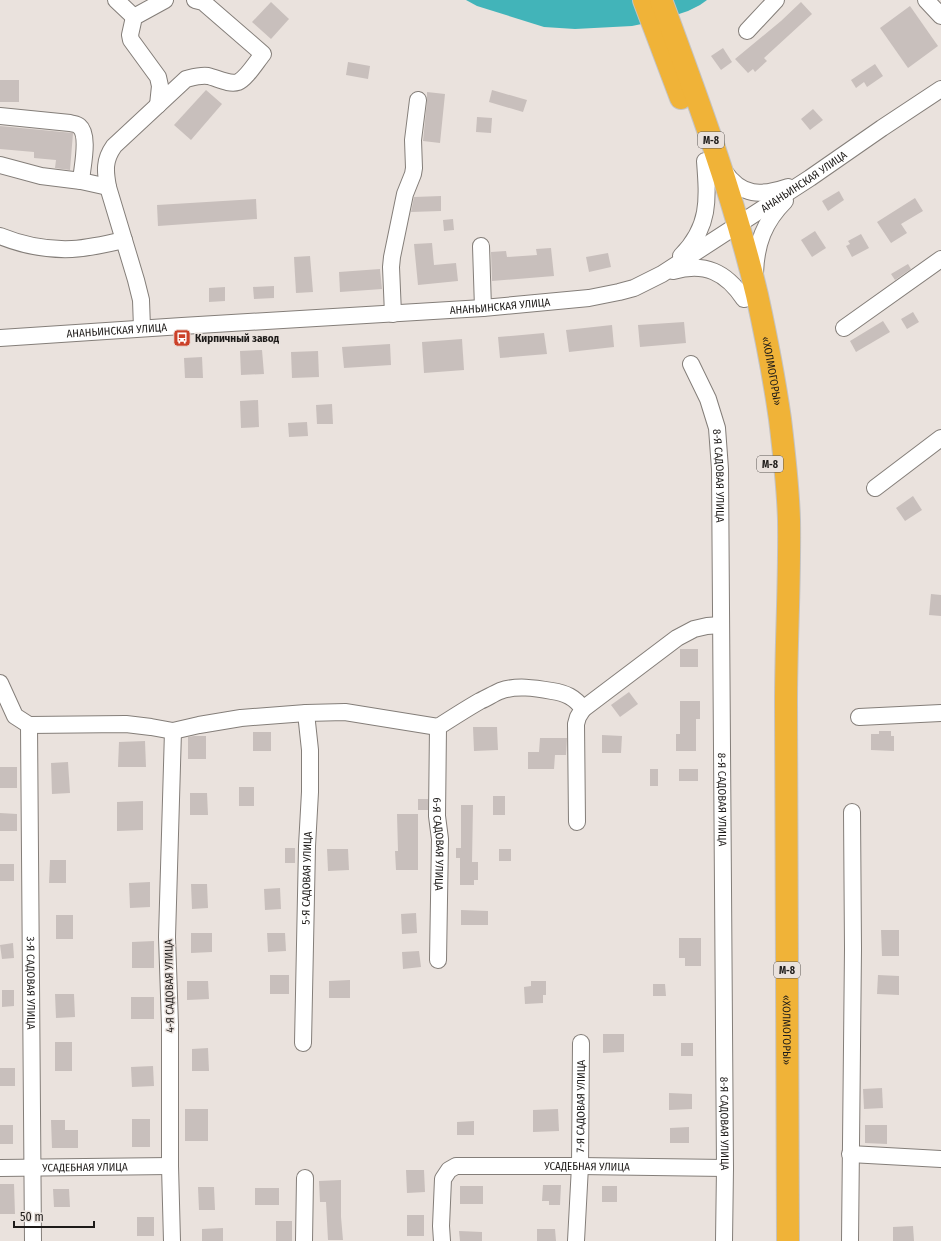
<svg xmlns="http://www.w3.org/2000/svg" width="941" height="1241" viewBox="0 0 941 1241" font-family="'Fira Sans Condensed',sans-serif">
  <rect width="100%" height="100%" fill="#eae2dd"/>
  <path fill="#42b4b9" d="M466,0H707L700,5L688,11L661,20L632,26L575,29L544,27L477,6Z"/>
  <g fill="#c8bfbc">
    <path d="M271,2L289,19L271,39L252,22Z"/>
    <path d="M801,2L812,14L764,58L767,61L755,72L753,69L748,73L735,59L781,21Z"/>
    <path d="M910,6L938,46L908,68L880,28Z"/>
    <path d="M723,48L732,62L721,70L711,56Z"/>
    <path d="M348,62L370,66L368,79L346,75Z"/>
    <path d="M875,64L883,76L867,87L864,82L856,88L851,80Z"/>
    <rect x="0" y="80" width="19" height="22"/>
    <path d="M206,90L222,104L191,140L174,125Z"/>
    <path d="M492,90L527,100L523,112L489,102Z"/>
    <path d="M427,92L445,94L440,143L423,141L427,101Z"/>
    <path d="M813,109L823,120L810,130L801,119Z"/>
    <path d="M477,117L492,118L491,133L476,132Z"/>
    <path d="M0,126L73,133L70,170L55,168L56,160L34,158V152L0,149Z"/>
    <path d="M839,191L844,200L828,211L822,201Z"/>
    <path d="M441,196V211L411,212L414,197Z"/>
    <path d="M915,198L923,211L901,224L907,233L891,243L877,222Z"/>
    <path d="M256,199L257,219L158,226L157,205Z"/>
    <path d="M453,219L454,230L444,231L443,220Z"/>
    <path d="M815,231L826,248L812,257L801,240Z"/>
    <path d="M861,234L869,248L852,257L846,246L850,244L848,241Z"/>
    <path d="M432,243L434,265L456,263L458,281L418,285L414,244Z"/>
    <path d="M551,248L554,276L492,281L491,252L506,251L507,257L537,255L536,249Z"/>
    <path d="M608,253L611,267L589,272L586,257Z"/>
    <path d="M310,256L313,292L296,293L294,257Z"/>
    <path d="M908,264L911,269L895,280L891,274Z"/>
    <path d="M380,269L382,289L340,292L339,272Z"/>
    <path d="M274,286V298L254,299L253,287Z"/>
    <path d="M225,287V301L209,302V288Z"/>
    <path d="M913,312L919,322L907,329L901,319Z"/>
    <path d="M883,321L890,332L856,352L850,341Z"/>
    <path d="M684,322L686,343L640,347L638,325Z"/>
    <path d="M612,325L614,347L569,352L566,330Z"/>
    <path d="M544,333L547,354L500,358L498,337Z"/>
    <path d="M462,339L464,370L424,373L422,342Z"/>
    <path d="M390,344L391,365L344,368L342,347Z"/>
    <path d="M262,350L264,374L241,375L240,351Z"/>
    <path d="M318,351L319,377L292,378L291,352Z"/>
    <path d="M202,357L203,378H185L184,358Z"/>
    <path d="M258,400L259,427L241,428L240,401Z"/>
    <path d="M332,404L333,424H317L316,405Z"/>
    <path d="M307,422L308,436L289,437L288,423Z"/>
    <path d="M913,496L922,510L905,521L896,508Z"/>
    <path d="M931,594L941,595V616L929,615Z"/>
    <rect x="680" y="649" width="18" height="18"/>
    <path d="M629,692L638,704L620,717L611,705Z"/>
    <path d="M680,701H700V719H696V751H676V734H680Z"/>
    <path d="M473,727H497L498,750L474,751Z"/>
    <path d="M879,731H891V736H894V751L871,750V734H879Z"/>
    <rect x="253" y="732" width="18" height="19"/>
    <path d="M602,735L622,736L621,753H602Z"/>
    <path d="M194,736H206V759H188V737Z"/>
    <path d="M540,738H567L566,755H555L554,769H528V752H539Z"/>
    <path d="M145,741L146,767H118L119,742Z"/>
    <path d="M68,762L70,793L52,794L51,763Z"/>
    <rect x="0" y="767" width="17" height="21"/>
    <rect x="650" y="769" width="8" height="17"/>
    <rect x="679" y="769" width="19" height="12"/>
    <rect x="239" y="787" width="15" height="19"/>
    <path d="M190,793H207L208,815H190Z"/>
    <rect x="493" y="796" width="12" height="19"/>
    <rect x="418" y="799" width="10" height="11"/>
    <path d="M143,801V830L117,831V802Z"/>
    <path d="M461,805H473L472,862H478V880H474V885H460V858H456V848H461Z"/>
    <path d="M0,813L17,814V831H0Z"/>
    <path d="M397,814H418V870H396L395,851H398Z"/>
    <rect x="285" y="848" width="10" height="15"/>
    <path d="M327,849H348L349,870L328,871Z"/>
    <rect x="499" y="849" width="12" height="12"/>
    <path d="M50,860H66V883H49Z"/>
    <rect x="0" y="864" width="14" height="17"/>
    <path d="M150,882V907L130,908L129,883Z"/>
    <path d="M191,884H207L208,908L192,909Z"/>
    <path d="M280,888L281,909L265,910L264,889Z"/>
    <path d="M461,910L488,911V925H461Z"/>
    <path d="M416,913L417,933L402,934L401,914Z"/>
    <rect x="56" y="915" width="17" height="24"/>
    <path d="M881,930H899V956H882Z"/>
    <path d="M191,933H212V952L191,953Z"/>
    <path d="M267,933H285L286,951L268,952Z"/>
    <path d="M679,938H701V966H685V958H679Z"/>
    <path d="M154,941V968H132V942Z"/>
    <path d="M13,943L14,958L2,959L0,945Z"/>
    <path d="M419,951L421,967L403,969L402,952Z"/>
    <rect x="270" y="975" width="19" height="19"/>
    <path d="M878,975L899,976V995L877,994Z"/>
    <path d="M350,980V998H329V981Z"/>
    <path d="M187,981H208L209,999L187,1000Z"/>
    <path d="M531,981H546V995H543V1003L525,1004L524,987L531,986Z"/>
    <path d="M653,984H665L666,996H653Z"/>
    <path d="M2,990H14V1006L2,1007Z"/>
    <path d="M55,994H74L75,1017L56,1018Z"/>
    <rect x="131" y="997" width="23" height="22"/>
    <path d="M603,1034H624V1052L603,1053Z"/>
    <rect x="55" y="1042" width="17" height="29"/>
    <rect x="681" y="1043" width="12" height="13"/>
    <path d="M208,1048L209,1071H192V1049Z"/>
    <path d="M153,1066L154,1086L132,1087L131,1067Z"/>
    <rect x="0" y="1068" width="15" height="18"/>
    <path d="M882,1088L883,1108L864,1109L863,1089Z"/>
    <path d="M669,1093L692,1094V1109L669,1110Z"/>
    <rect x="185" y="1109" width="23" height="32"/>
    <path d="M558,1109L559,1131L533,1132V1110Z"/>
    <rect x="132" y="1119" width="18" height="28"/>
    <path d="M51,1120H65V1130H78V1148H52Z"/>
    <path d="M474,1121V1135H457V1122Z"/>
    <rect x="0" y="1125" width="13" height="19"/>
    <path d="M865,1125H887V1144L865,1143Z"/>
    <path d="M689,1127V1143H670V1128Z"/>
    <path d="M406,1170H424L425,1192L407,1193Z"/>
    <path d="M341,1180V1217L343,1240H328L326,1202H320L319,1181Z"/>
    <path d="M0,1184H14L15,1214H0Z"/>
    <path d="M543,1185H561L560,1205H549V1201H542Z"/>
    <rect x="460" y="1186" width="23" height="18"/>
    <rect x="602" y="1186" width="15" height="16"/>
    <path d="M198,1187H214L215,1210H199Z"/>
    <rect x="255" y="1188" width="24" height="17"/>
    <path d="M53,1189H69L70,1207H54Z"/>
    <rect x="407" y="1215" width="17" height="21"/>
    <rect x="137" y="1217" width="17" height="19"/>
    <rect x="276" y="1221" width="16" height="20"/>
    <path d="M913,1226L914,1241H893V1227Z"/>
    <path d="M223,1228V1241H202V1229Z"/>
    <path d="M537,1229H555L556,1241H537Z"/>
    <path d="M459,1231L482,1232V1241H460Z"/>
  </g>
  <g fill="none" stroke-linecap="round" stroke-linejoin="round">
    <defs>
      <g id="minor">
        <path d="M116,0L134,17"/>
        <path d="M926,0L941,16"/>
        <path d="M747,31L776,0"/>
        <path d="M158,105L160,86L158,77L131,40L130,35L134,17L165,0"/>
        <path d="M0,116L70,123C73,124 77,124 79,126C90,135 82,167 81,181"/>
        <path d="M0,165L41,176L81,181L108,187"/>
        <path d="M724,171C742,197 761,196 788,187"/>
        <path d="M0,236C22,245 48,250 72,249C90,248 107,244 124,240"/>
        <path d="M481,246L483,308"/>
        <path d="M681,256C710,227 708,200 705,161"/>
        <path d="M673,271C705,262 726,272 744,299"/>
        <path d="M755,273C756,244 764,222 785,201"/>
        <path d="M393,314L391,267L392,257L405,194L413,174L414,168L413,140L418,100"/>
        <path d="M142,328L141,300L136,280L108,187C105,171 104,160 114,146L186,79C194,77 200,75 208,76C217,78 229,85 238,82C246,79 257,61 263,54L203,2L195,0"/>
        <path d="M844,328L941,259"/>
        <path id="s1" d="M0,338L182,326L483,308L589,298L619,292L634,288L662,274L810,178L882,128L941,89"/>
        <path id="s2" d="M691,364L708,399L717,428L720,469L725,1168L724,1241"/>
        <path d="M875,488L941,438"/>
        <path d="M0,683L15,716L29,725L126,724L151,727L173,731L199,725L241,718L306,713L345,712L438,727C452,718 466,709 480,701C487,698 493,694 500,691C516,685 535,688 552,691C565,693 575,697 583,709L677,638L694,629L707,626L721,625"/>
        <path d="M859,717L941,713"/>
        <path id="s3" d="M29,725L33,1241"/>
        <path id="s4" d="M438,727L437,816L440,839L438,960"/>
        <path d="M577,822L576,724L578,717L583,709"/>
        <path id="s5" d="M303,1043L307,846L310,792V750L306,713"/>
        <path d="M850,1154L941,1159"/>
        <path id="s6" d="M0,1168L170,1166"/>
        <path d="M172,1241L170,1166V1025L167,937L173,731"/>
        <path d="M304,1241L305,1178"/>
        <path id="s7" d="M442,1241L441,1226L443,1179L449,1170L456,1166H580L725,1168"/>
        <path id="s8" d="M576,1241L580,1166L581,1043"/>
        <path d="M850,1241L853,949L852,812"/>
      </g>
      <g id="highway">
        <path d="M644,0L681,98"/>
        <path id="s9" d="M661,0C697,97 733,194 757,295C766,336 774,377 780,419C784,452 788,486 789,520C790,581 786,642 786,703C786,883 787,1062 788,1241"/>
      </g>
    </defs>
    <use href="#minor" stroke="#847e79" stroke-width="18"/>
    <use href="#highway" stroke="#c4c3c3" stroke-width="24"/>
    <use href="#minor" stroke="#fff" stroke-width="16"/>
    <use href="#highway" stroke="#f0b338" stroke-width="22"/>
  </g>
  <defs>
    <symbol id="bus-square" viewBox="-11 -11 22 22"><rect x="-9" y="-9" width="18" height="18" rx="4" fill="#cb4028" stroke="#eae2dd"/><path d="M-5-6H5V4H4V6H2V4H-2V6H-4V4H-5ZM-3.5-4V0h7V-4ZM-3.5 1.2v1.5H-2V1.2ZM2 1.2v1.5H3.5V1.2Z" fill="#fff"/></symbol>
  </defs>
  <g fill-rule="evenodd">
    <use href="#bus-square" x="172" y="328" width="20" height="20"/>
  </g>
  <g text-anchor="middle" stroke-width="3" stroke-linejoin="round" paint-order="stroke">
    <g fill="#eae2dd" stroke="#5a5653" stroke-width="1">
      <rect x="698" y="132" width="26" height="16" rx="3"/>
      <rect x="757" y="456" width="26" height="16" rx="3"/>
      <rect x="774" y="962" width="26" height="16" rx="3"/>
    </g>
    <g font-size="10" font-weight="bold" fill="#1d1a18">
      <text x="711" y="144">М-8</text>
      <text x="770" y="468">М-8</text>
      <text x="787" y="974">М-8</text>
    </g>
    <g font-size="11" fill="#1d1a18" stroke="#eae2dd">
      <text dy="4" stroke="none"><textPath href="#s1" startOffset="837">АНАНЬИНСКАЯ УЛИЦА</textPath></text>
      <text dy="4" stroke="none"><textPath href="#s1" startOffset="501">АНАНЬИНСКАЯ УЛИЦА</textPath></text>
      <text dy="4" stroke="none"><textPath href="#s1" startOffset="117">АНАНЬИНСКАЯ УЛИЦА</textPath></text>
      <text dy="4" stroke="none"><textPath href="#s9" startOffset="388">«ХОЛМОГОРЫ»</textPath></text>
      <text dy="4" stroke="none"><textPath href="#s2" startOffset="117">8-Я САДОВАЯ УЛИЦА</textPath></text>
      <text dy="4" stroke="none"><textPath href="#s2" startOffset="441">8-Я САДОВАЯ УЛИЦА</textPath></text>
      <text dy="4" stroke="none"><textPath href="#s4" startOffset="117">6-Я САДОВАЯ УЛИЦА</textPath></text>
      <text dy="4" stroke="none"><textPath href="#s5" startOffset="165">5-Я САДОВАЯ УЛИЦА</textPath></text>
      <text dy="4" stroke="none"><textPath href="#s3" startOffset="258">3-Я САДОВАЯ УЛИЦА</textPath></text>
      <text transform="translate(169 986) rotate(-91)" y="4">4-Я САДОВАЯ УЛИЦА</text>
      <text dy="4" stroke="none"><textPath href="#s9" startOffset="1048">«ХОЛМОГОРЫ»</textPath></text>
      <text dy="4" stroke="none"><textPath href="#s8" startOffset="135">7-Я САДОВАЯ УЛИЦА</textPath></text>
      <text dy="4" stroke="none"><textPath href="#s2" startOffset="765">8-Я САДОВАЯ УЛИЦА</textPath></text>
      <text dy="4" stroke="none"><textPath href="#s7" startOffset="212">УСАДЕБНАЯ УЛИЦА</textPath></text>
      <text dy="4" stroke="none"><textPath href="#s6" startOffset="85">УСАДЕБНАЯ УЛИЦА</textPath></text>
    </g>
    <g font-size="11" font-weight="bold" fill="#1d1a18" stroke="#eae2dd" text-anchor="start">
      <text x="195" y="342">Кирпичный завод</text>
    </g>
  </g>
  <path d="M14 1221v6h80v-6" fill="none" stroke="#1d1a18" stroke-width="2"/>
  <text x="20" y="1221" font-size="12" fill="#1d1a18" stroke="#eae2dd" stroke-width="3" paint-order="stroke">50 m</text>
</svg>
